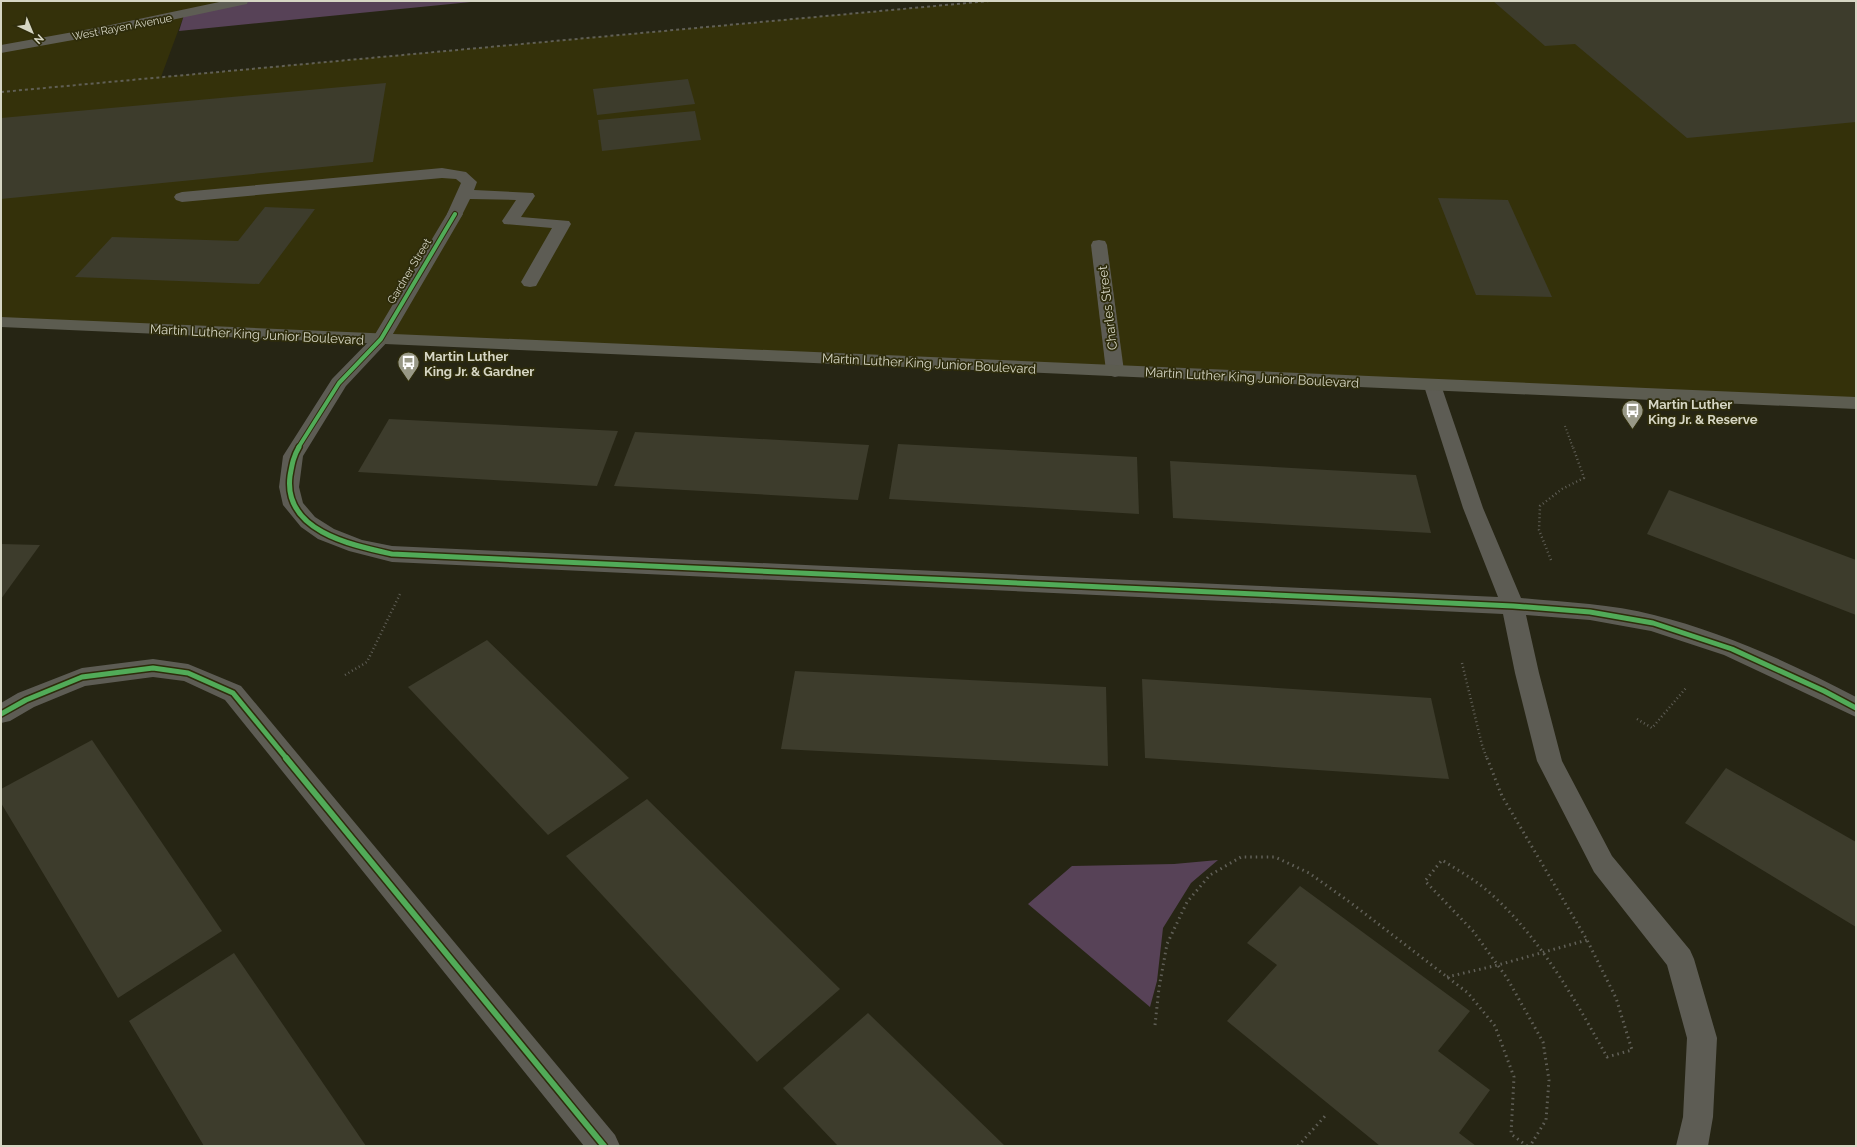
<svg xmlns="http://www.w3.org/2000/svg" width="1857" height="1147" viewBox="0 0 1857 1147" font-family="Raleway,sans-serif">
  <rect width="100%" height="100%" fill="#262514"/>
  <path fill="#34310a" d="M1,1H242L184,15L161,77L989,1H1856V403L1,322Z"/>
  <g fill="#574257">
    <path d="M242,1H481L179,31L184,15Z"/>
    <path d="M1218,860L1191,883L1163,928L1157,981L1150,1007L1028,904L1072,866L1174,864Z"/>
  </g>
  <g fill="#3d3c2c">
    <path d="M1493,1H1856V122L1687,138L1575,44L1545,46Z"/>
    <path d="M688,79L695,104L597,115L593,89Z"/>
    <path d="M386,83L373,162L1,199V118Z"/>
    <path d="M695,111L701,140L602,151L598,120Z"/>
    <path d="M1438,198L1508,200L1552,297L1476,295Z"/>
    <path d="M265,207L315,209L259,284L75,277L112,237L238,241Z"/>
    <path d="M389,419L618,431L597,486L358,472Z"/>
    <path d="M635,432L869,445L858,500L614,486Z"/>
    <path d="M898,444L1137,457L1139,514L889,499Z"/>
    <path d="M1170,461L1416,475L1431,533L1173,518Z"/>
    <path d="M1669,490L1856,560V615L1647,534Z"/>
    <path d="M1,544L40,545L1,599Z"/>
    <path d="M487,640L629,778L548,835L408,687Z"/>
    <path d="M795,671L1106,687L1108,766L781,749Z"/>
    <path d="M1142,679L1431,698L1449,779L1145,758Z"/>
    <path d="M92,740L222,931L118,998L1,803V789Z"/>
    <path d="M1726,768L1856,842V927L1685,823Z"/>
    <path d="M647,799L840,989L757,1062L566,856Z"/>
    <path d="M1300,886L1470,1011L1438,1051L1490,1090L1459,1133L1476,1146H1380L1227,1021L1277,965L1247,943Z"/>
    <path d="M234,953L366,1146H204L129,1021Z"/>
    <path d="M868,1013L1005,1146H838L783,1088Z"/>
  </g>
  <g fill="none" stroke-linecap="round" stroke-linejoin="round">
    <path stroke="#616058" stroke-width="2" stroke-dasharray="1 2.5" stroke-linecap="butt" d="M1565,426L1573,448"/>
    <g stroke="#616058" stroke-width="2.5" stroke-dasharray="1 3" stroke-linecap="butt">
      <path d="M1551,560L1539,530L1540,506L1562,489L1584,478L1573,447"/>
      <path d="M1462,663L1482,745L1487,759"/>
      <path d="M345,675L367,662L401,592"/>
      <path d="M1637,719L1652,728L1686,688"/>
    </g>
    <g stroke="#616058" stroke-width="3" stroke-dasharray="1.5 4" stroke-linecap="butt">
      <path d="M1487,758L1502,796L1587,940L1616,998L1632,1050L1607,1057C1573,996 1537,932 1483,887C1470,877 1456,869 1442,860L1425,881L1473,931L1507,978L1543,1042L1549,1080L1546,1120L1530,1146"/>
      <path d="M1447,977L1498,965L1587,940"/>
      <path d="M1155,1025L1159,988L1167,944L1187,902L1210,875L1241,857H1275L1309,873L1351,903L1468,993L1495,1026L1514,1077L1511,1134L1527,1146"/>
      <path d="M1298,1146L1326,1115"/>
    </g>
    <path fill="#5d5c54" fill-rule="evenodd" d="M442,168L466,172L477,182L474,190L533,193L535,196L521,217L569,221L571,224L536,286L530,287L524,286L521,282L552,228L504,224L502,221L516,200L470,199L461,217L455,219L449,217L447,214L461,183L456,179L442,178L182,202L176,200L174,197L176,194L182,192Z"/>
    <g fill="#5d5c54" fill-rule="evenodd">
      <path d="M455,209L461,211L463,214L390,339L346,386L303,456L299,487L303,503L315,517L334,529L362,540L392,546L1498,597L1463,508L1424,386L1426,382L1433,380L1440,382L1483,508L1521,598C1565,602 1611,604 1654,615C1723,632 1793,664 1856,697V717L1724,655L1651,631L1590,620L1526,615L1539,673L1562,761L1612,856L1690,950L1694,959L1717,1038L1713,1117L1708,1146H1676L1683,1117L1687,1038L1667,965L1594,872L1537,761L1515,673L1503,614L392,562L349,551L318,539L301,527L283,505L279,487L283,456L332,379L374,336L447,214L449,211Z"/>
      <path d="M1099,240L1105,241L1107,245L1124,371L1122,375L1115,377L1108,375L1106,371L1091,245L1093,241Z"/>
      <path d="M153,659L188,664L241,686L615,1135L620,1146H584L225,700L184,681L153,677L85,686L34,707L10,721L1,723V703L18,693L82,668Z"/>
    </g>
    <path fill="#5e5d54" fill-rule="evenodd" d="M224,1H248L247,4L242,5L101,35L1,53V45L101,27Z"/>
    <path fill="#5c5c50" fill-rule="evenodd" d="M1,317L1856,397V409L1,327Z"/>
    <path stroke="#605f55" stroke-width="2" stroke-dasharray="3 3" stroke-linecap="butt" d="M1,92L989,1"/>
    <defs>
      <path id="cycleway-far2" d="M298,448L339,383L381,339L455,214"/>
      <g id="cycleway-far1">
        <path d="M299,447C293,457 292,465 290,476C283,531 351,545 392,554L1513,606L1590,612L1653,623L1732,649L1824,691L1856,708"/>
        <path d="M1,714L26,700L82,677L153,668L188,673L233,693L287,759"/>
      </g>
      <path id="cycleway" d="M286,758L604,1146"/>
    </defs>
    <use href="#cycleway-far2" stroke="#2e2c0c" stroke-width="6"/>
    <use href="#cycleway-far1" stroke="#2e2c0c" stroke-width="8"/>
    <use href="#cycleway" stroke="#2e2c0c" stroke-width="9"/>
    <use href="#cycleway-far2" stroke="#51ab58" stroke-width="4"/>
    <use href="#cycleway-far1" stroke="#51ab58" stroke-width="5"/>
    <use href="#cycleway" stroke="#51ab58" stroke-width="6"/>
  </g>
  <defs>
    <symbol id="bus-pin" viewBox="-11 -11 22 30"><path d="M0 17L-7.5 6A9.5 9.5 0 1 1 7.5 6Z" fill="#989886" stroke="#2e2c0c"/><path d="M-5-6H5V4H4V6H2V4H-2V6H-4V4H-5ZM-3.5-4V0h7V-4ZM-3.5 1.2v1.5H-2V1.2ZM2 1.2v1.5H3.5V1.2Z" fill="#fff"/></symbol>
  </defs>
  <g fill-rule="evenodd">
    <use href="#bus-pin" x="396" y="350" width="25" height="34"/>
    <use href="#bus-pin" x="1620" y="398" width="25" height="34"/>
  </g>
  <g text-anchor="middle" stroke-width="3.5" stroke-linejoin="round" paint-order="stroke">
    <g font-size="11" fill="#d6d6c4" stroke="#2e2c0c">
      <text transform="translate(122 27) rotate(-11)" y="4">West Rayen Avenue</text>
      <text transform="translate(409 271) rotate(-59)" y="4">Gardner Street</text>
    </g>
    <g font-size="13" fill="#d6d6c4" stroke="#2e2c0c">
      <text transform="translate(1107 308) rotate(-97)" y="5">Charles Street</text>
      <text transform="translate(257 334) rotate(3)" y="5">Martin Luther King Junior Boulevard</text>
      <text transform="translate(929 363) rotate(3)" y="5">Martin Luther King Junior Boulevard</text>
      <text transform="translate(1252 377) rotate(3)" y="5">Martin Luther King Junior Boulevard</text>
    </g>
    <g font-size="13" font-weight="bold" fill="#d6d6c4" stroke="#2e2c0c" text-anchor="start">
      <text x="424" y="361">Martin Luther<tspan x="424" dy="15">King Jr. &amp; Gardner</tspan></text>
      <text x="1648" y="409">Martin Luther<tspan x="1648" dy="15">King Jr. &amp; Reserve</tspan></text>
    </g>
  </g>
  <rect width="1857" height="1147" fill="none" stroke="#d6d6c4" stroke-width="4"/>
  <g transform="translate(32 32) rotate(136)" stroke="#2e2c0c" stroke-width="3" paint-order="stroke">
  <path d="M0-3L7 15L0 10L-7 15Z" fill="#d6d6c4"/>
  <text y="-6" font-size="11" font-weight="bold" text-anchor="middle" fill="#d6d6c4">N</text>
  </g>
</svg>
